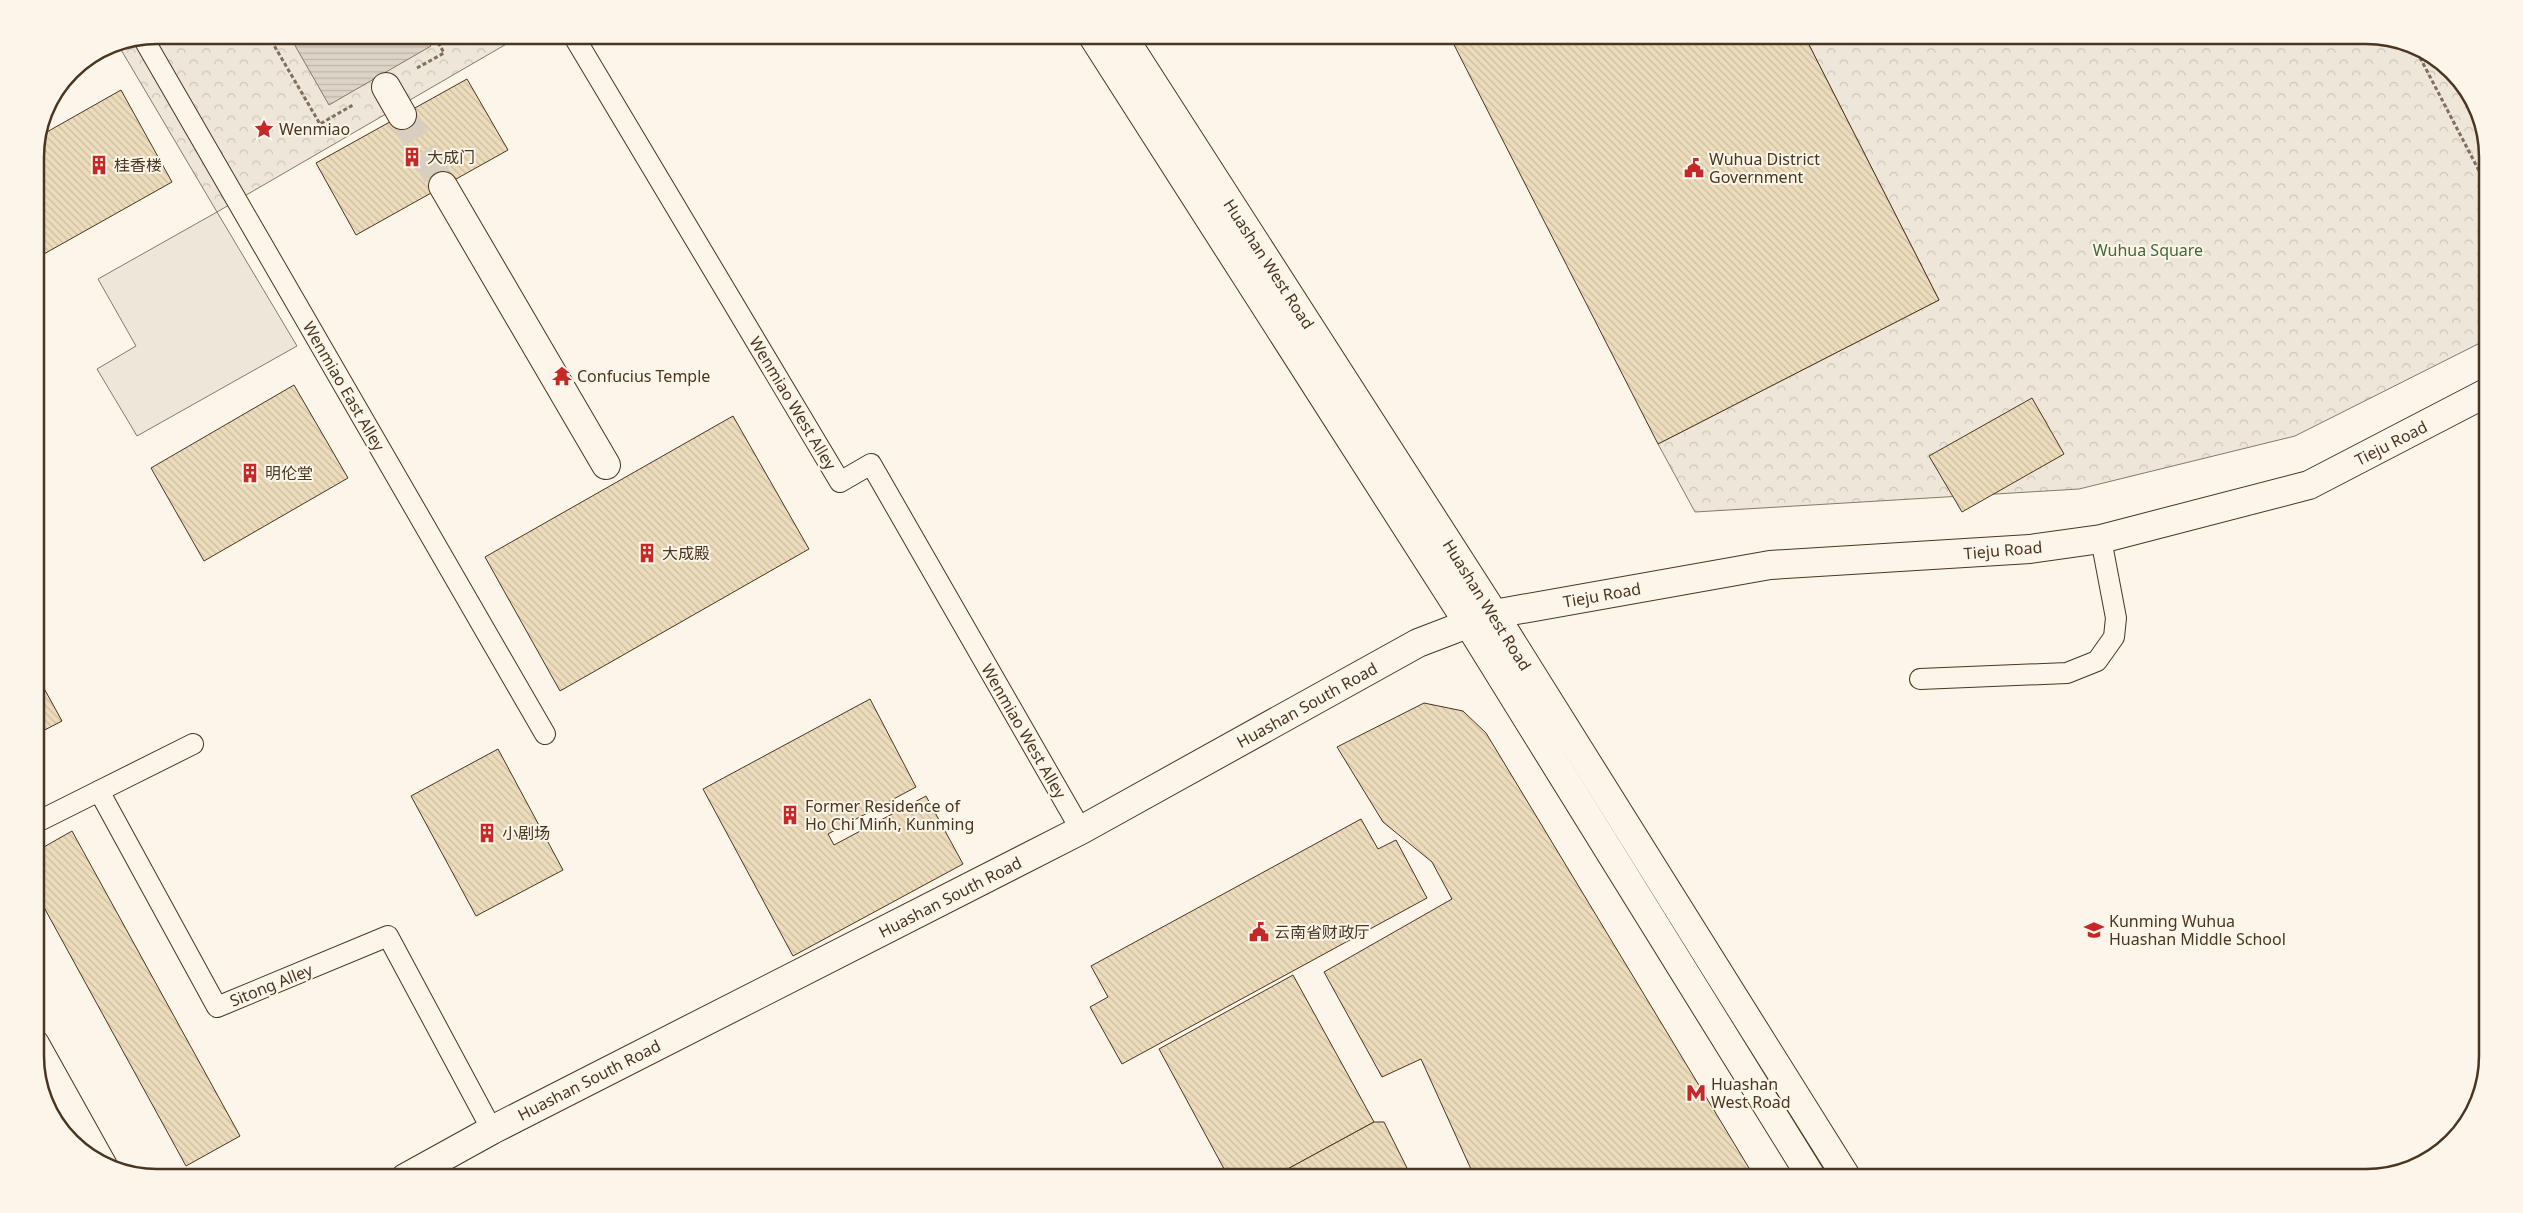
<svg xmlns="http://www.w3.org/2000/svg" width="2523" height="1213" viewBox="0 0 2523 1213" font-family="'Noto Sans','Noto Sans SC',sans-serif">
  <defs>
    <pattern id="park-crowns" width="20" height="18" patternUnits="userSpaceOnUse" patternTransform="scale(1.25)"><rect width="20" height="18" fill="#ede6d9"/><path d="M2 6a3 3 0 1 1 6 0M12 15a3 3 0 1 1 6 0" fill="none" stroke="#cdc6ba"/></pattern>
    <pattern id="water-rules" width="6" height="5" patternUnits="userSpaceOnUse" patternTransform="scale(1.25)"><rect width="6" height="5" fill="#dcd4c6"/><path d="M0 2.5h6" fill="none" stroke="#beb7aa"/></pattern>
    <pattern id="building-back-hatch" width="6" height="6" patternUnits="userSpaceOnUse" patternTransform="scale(1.25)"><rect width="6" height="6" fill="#ecdcbc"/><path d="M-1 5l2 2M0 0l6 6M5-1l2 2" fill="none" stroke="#ccbda1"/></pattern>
  </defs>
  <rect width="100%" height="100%" fill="#fbf6e9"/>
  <g fill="url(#park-crowns)" stroke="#887966">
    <path d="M156,35H522L217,212L117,43Z"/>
    <path d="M1804,35H2367L2420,47L2468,89L2488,149V339L2295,436L2079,489L1695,512L1658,444L1939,300Z"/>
  </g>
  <path fill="#ede7d9" stroke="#887966" d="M217,212L297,346L137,436L97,369L136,346L98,279Z"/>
  <path fill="url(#water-rules)" stroke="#887966" d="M289,35H424L431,46L329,105Z"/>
  <g fill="url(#building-back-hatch)" stroke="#4a3520">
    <path d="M1449,35H1804L1939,300L1658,444Z"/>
    <path d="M110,44L114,48L67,76L71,70Z"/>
    <path d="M467,79L508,150L356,235L316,163Z"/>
    <path d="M121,90L172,182L35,259V149L38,137Z"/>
    <path d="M294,385L348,478L204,561L151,468Z"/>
    <path d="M2032,398L2064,454L1962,512L1929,456Z"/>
    <path d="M733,416L809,549L560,691L485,557Z"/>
    <path d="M35,672L62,721L35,735Z"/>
    <path d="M870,699L916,787L828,834L834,845L926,796L963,864L793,956L703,789Z"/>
    <path d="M1424,703L1463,711L1486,733L1755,1178H1475L1421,1059L1382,1077L1324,972L1452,899L1432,862L1383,822L1337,747Z"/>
    <path d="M498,749L563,870L476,916L411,796Z"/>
    <path d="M1361,819L1378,849L1396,840L1427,898L1122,1064L1090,1007L1108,997L1091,966Z"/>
    <path d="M72,831L240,1136L186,1166L35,891V852Z"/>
    <path d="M1293,975L1374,1122L1271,1178H1229L1159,1049Z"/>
    <path d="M1374,1122H1384L1408,1170L1392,1178H1271Z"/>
  </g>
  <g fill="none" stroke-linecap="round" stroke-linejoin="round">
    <path stroke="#d8cfc1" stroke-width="28" stroke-dasharray="28 14" stroke-linecap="butt" d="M402,115L443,186"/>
    <defs>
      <g id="service">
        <path d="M573,35L840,482L871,464L1081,830"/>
        <path d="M143,38L545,734"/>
        <path d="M1920,679L2067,673L2097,661L2114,637L2116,618L2101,539"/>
        <path d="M99,791L193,744"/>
        <path d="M35,823L99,791L217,1007L388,936L492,1130"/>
      </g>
      <g id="pedestrian">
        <path d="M386,87L402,115"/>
        <path d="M443,186L606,465"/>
      </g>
      <path id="minor" d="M1494,614L1770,565L2030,549L2101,539L2309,485L2488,392"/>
      <g id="tertiary">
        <path d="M35,1044L103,1166"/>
        <path d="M405,1178L492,1130L1081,830L1418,643L1491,615"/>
      </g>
      <g id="secondary">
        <path d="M1092,35L1468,623L1812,1178"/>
        <path d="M1122,35L1494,614L1847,1178"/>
      </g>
    </defs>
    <use href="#service" stroke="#4a3520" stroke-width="22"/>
    <use href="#pedestrian" stroke="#4a3520" stroke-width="30"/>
    <use href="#minor" stroke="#4a3520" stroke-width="30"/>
    <use href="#tertiary" stroke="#4a3520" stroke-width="30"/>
    <use href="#secondary" stroke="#4a3520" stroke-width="30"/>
    <g stroke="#7f6f5c" stroke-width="3" stroke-dasharray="4 2.5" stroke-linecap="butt">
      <path d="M268,35L320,124L353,105"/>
      <path d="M2414,46L2488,188"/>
      <path d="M417,68L444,53L434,35"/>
    </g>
    <use href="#service" stroke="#fbf6e9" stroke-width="20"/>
    <use href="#pedestrian" stroke="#fbf6e9" stroke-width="28"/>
    <use href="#minor" stroke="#fbf6e9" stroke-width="28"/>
    <use href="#tertiary" stroke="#fbf6e9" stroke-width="28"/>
    <use href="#secondary" stroke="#fbf6e9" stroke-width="28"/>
  </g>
  <defs>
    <symbol id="sight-bare" viewBox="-9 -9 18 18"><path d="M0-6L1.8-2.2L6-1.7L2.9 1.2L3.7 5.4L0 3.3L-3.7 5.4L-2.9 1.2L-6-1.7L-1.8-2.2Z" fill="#c62828" stroke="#fbf6e9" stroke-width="2.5" paint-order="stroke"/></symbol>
    <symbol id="building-bare" viewBox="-9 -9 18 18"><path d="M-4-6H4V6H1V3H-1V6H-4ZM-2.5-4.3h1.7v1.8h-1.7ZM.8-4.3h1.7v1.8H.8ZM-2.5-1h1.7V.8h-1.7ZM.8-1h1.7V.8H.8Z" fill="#c62828" stroke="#fbf6e9" stroke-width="2.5" paint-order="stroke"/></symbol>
    <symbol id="civic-bare" viewBox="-9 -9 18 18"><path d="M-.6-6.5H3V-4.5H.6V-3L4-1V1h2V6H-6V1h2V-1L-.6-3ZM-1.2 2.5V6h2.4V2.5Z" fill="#c62828" stroke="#fbf6e9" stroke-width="2.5" paint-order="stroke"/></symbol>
    <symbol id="temple-bare" viewBox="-9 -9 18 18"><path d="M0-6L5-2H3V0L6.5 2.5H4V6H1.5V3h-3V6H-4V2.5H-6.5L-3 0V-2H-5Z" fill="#c62828" stroke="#fbf6e9" stroke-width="2.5" paint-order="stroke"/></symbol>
    <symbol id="school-bare" viewBox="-9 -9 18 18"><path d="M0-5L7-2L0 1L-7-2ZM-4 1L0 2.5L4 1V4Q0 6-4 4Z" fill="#c62828" stroke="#fbf6e9" stroke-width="2.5" paint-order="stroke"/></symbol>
    <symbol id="metro-bare" viewBox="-9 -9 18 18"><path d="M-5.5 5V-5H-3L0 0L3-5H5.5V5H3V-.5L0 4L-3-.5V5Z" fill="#c62828" stroke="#fbf6e9" stroke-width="2.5" paint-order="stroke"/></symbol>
  </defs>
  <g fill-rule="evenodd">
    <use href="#sight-bare" x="250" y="115" width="28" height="28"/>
    <use href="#building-bare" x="398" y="143" width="28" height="28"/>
    <use href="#building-bare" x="85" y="151" width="28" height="28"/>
    <use href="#civic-bare" x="1680" y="154" width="28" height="28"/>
    <use href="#temple-bare" x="548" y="362" width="28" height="28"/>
    <use href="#building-bare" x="236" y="459" width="28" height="28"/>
    <use href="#building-bare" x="633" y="539" width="28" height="28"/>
    <use href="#building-bare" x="776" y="801" width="28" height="28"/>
    <use href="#building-bare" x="473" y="819" width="28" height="28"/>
    <use href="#school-bare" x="2080" y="916" width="28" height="28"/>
    <use href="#civic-bare" x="1245" y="918" width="28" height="28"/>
    <use href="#metro-bare" x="1682" y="1079" width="28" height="28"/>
  </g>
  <g text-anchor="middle" stroke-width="4" stroke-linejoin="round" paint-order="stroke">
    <g font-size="16" fill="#4a3520" stroke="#fbf6e9" text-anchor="start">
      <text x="279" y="135">Wenmiao</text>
      <text x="427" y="163">大成门</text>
      <text x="1709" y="165">Wuhua District<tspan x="1709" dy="18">Government</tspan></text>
      <text x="114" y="171">桂香楼</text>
      <text x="577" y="382">Confucius Temple</text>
      <text x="265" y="479">明伦堂</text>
      <text x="662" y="559">大成殿</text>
      <text x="805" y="812">Former Residence of<tspan x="805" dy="18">Ho Chi Minh, Kunming</tspan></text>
      <text x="502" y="839">小剧场</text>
      <text x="2109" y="927">Kunming Wuhua<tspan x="2109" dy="18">Huashan Middle School</tspan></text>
      <text x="1274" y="938">云南省财政厅</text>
      <text x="1711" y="1090">Huashan<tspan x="1711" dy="18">West Road</tspan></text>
    </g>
    <g font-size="16" fill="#436837" stroke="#fbf6e9">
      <text x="2148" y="256">Wuhua Square</text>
    </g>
    <g font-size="16" fill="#4a3520" stroke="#fbf6e9">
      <text transform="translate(1269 264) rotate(57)" y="6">Huashan West Road</text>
      <text transform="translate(344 386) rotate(60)" y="6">Wenmiao East Alley</text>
      <text transform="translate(793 403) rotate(59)" y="6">Wenmiao West Alley</text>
      <text transform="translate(2391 443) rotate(-27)" y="6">Tieju Road</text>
      <text transform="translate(2003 550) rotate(-5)" y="6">Tieju Road</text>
      <text transform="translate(1602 595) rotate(-10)" y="6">Tieju Road</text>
      <text transform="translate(1487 605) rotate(58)" y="6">Huashan West Road</text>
      <text transform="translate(1307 705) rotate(-29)" y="6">Huashan South Road</text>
      <text transform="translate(1024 731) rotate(60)" y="6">Wenmiao West Alley</text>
      <text transform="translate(950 897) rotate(-27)" y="6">Huashan South Road</text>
      <text transform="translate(271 985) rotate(-22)" y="6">Sitong Alley</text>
      <text transform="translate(589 1080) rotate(-27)" y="6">Huashan South Road</text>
    </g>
  </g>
  <path d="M0 0H2523V1213H0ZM157 44H2366A113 113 0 0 1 2479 157V1056A113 113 0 0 1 2366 1169H157A113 113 0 0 1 44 1056V157A113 113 0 0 1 157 44Z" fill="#fbf6e9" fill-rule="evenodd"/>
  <path fill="none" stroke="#4a3520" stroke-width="2.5" d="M157 44H2366A113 113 0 0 1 2479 157V1056A113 113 0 0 1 2366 1169H157A113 113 0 0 1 44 1056V157A113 113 0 0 1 157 44Z"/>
</svg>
